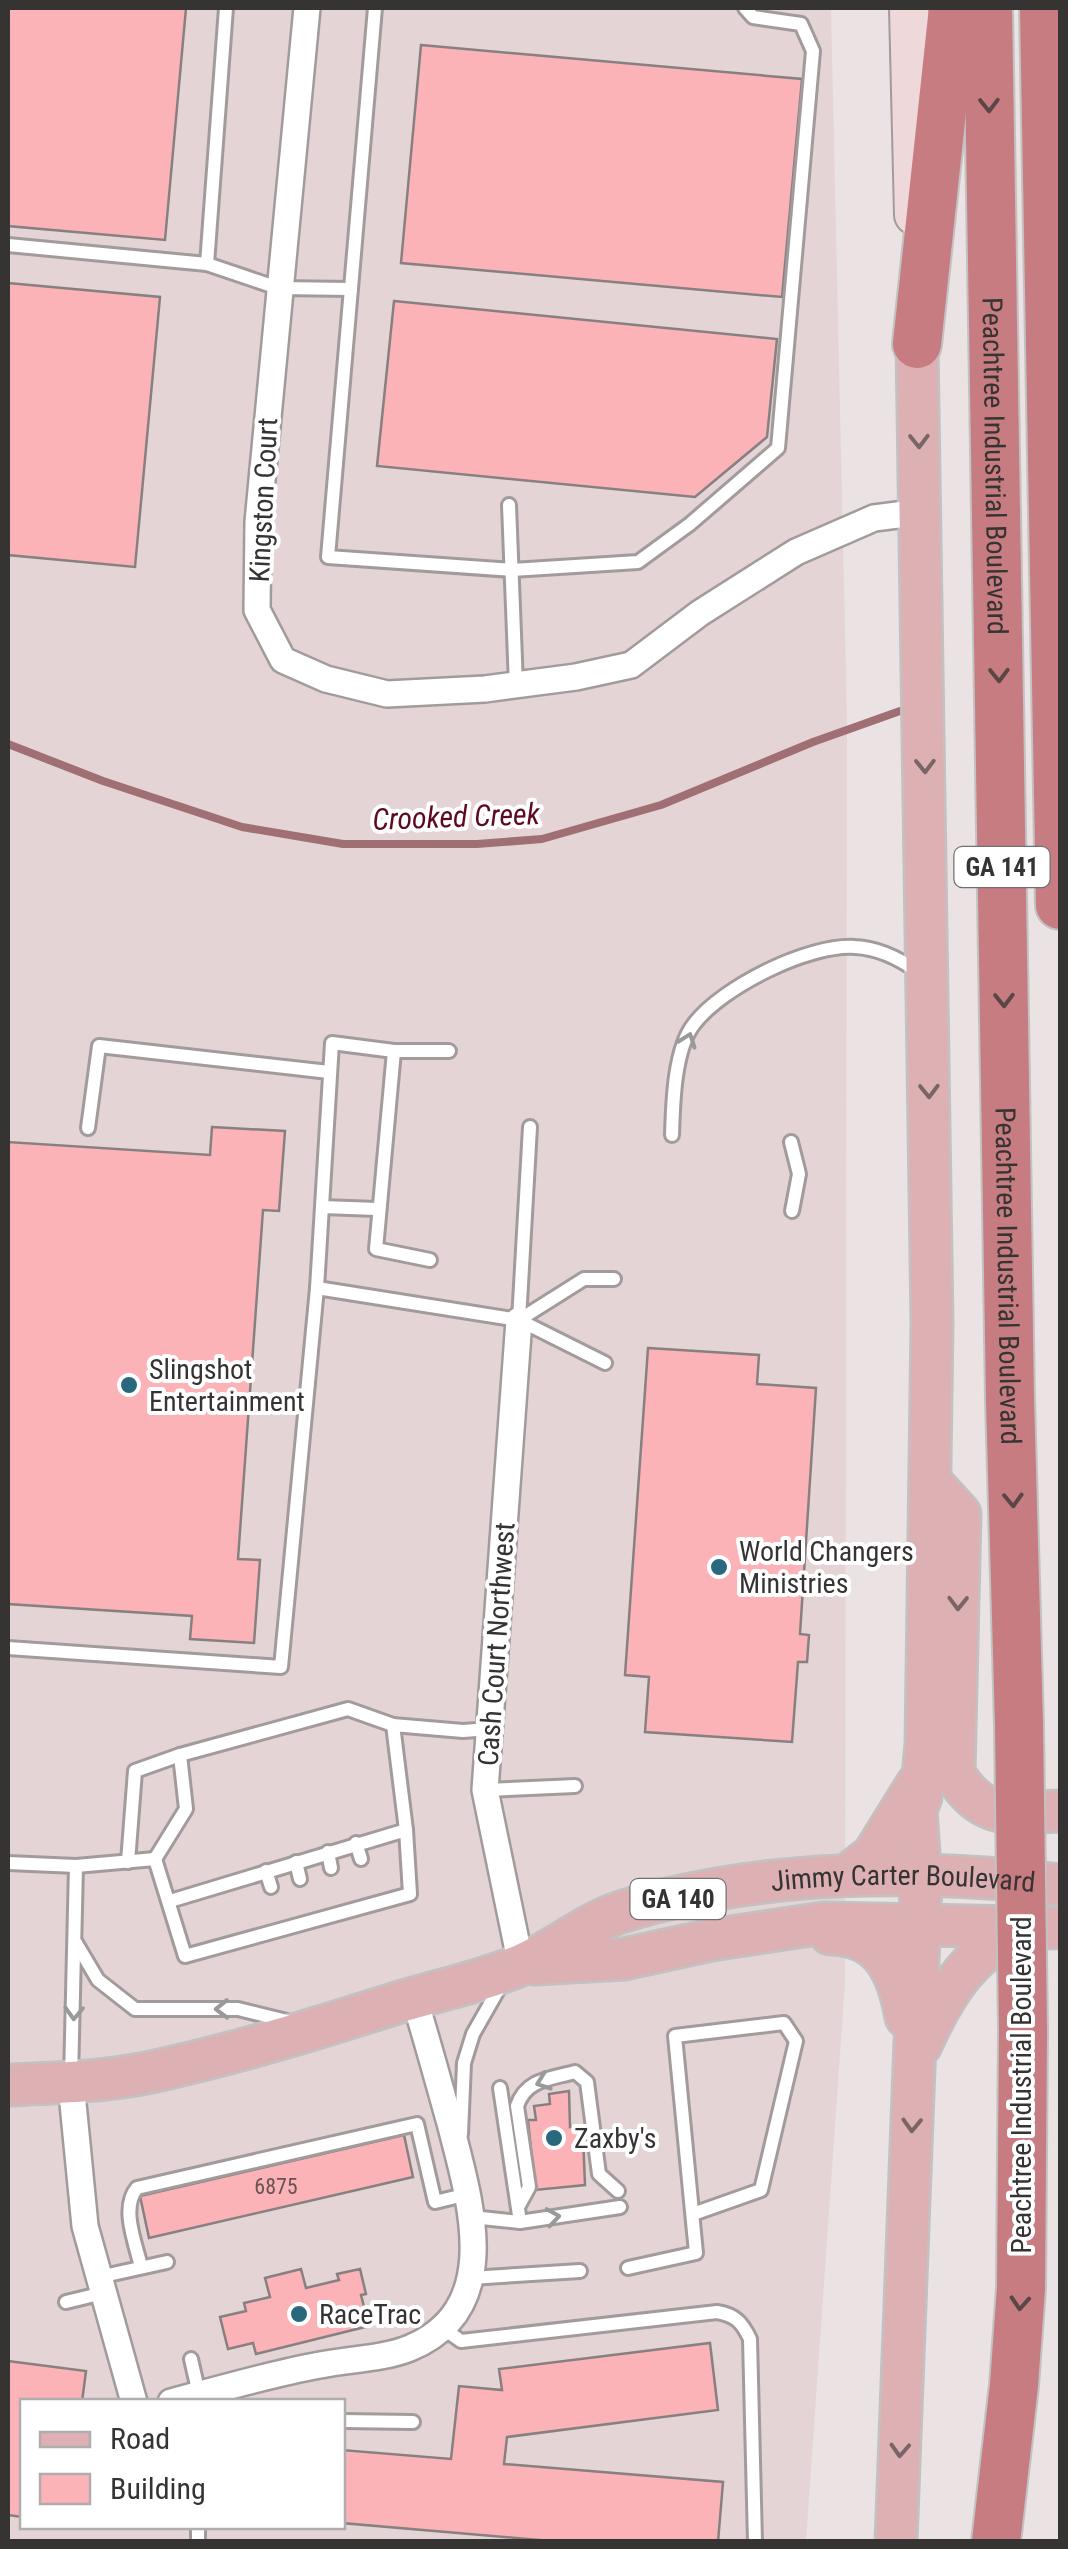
<svg xmlns="http://www.w3.org/2000/svg" width="1068" height="2549" viewBox="0 0 1068 2549" font-family="'Roboto Condensed',sans-serif">
  <rect width="100%" height="100%" fill="#ebe3e3"/>
  <path fill="#e5d4d5" fill-rule="evenodd" d="M8,8H831L847,721L845,1983L806,2541L8,2542ZM22,2402H342V2526H22Z"/>
  <g fill="none" stroke-linecap="round" stroke-linejoin="round">
    <path stroke="#a06f73" stroke-width="8" d="M8,744L103,781L242,827L343,844H477L542,839L661,805L813,742L900,711"/>
  </g>
  <g fill="#fcb3b8" stroke="#878081" stroke-width="2.5">
    <path d="M8,8H186L165,240L8,226Z"/>
    <path d="M421,45L802,79L782,297L401,263Z"/>
    <path d="M8,283L160,297L135,567L8,555Z"/>
    <path d="M394,301L777,339L767,437L695,497L377,466Z"/>
    <path d="M212,1127L285,1131L279,1211L263,1210L238,1559L260,1560L254,1643L190,1639L192,1616L8,1604V1142L210,1155Z"/>
    <path d="M648,1348L759,1355L757,1384L816,1388L800,1634L809,1635L807,1662H798L792,1742L645,1732L649,1677L625,1675Z"/>
    <path d="M569,2091L570,2127L578,2126L579,2135H583L585,2185L535,2190L528,2120H536L534,2106L550,2104L549,2094Z"/>
    <path d="M404,2135L413,2177L149,2238L140,2196Z"/>
    <path d="M301,2269L306,2288L339,2280L337,2274L360,2269L366,2294L361,2295L369,2326L256,2354L253,2343L228,2349L220,2317L246,2311L244,2303L270,2297L265,2278Z"/>
    <path d="M710,2343L718,2410L507,2437L504,2464L723,2482L718,2542H562L342,2523V2450L451,2459L459,2386L502,2390L499,2369Z"/>
    <path d="M8,2361L86,2371L82,2402H22V2517L8,2515Z"/>
  </g>
  <g fill="none" stroke-linecap="round" stroke-linejoin="round">
    <defs>
      <g id="lane">
        <path d="M375,8L328,557L512,570L638,562L690,524L778,448L813,51L801,24L753,17L745,8"/>
        <path d="M8,245L207,264L278,288L351,289"/>
        <path d="M207,264L226,8"/>
        <path d="M509,505L516,685"/>
        <path d="M394,1051L376,1249L430,1260"/>
        <path d="M88,1128L99,1046L329,1072"/>
        <path d="M672,1135C673,1104 674,1049 694,1024C722,987 808,944 855,947C879,948 900,959 918,972"/>
        <path d="M791,1142L799,1174L792,1211"/>
        <path d="M322,1207L377,1209"/>
        <path d="M317,1288L519,1320L605,1363"/>
        <path d="M519,1320L530,1127"/>
        <path d="M519,1320L584,1279H614"/>
        <path d="M8,1648L281,1667L317,1288L332,1043L394,1051H449"/>
        <path d="M485,1790L575,1786"/>
        <path d="M356,1843L361,1859"/>
        <path d="M328,1852L331,1868"/>
        <path d="M155,1859L186,1809L180,1755L348,1709L393,1725"/>
        <path d="M128,1862L135,1771L180,1755"/>
        <path d="M296,1862L300,1879"/>
        <path d="M8,1863L76,1866L155,1859L185,1956L410,1894L406,1830L393,1725L463,1731L490,1729"/>
        <path d="M266,1871L271,1887"/>
        <path d="M170,1901L406,1830"/>
        <path d="M76,1943L98,1980L135,2009H238L291,2022"/>
        <path d="M71,2079L76,1866"/>
        <path d="M500,2088L520,2222L620,2207"/>
        <path d="M461,2134L464,2063L473,2034L502,1983"/>
        <path d="M518,2207L529,2187L517,2106C526,2079 550,2079 575,2072L587,2082L599,2174L618,2191"/>
        <path d="M472,2217L520,2222"/>
        <path d="M141,2267C136,2244 120,2208 137,2188L417,2124L435,2202L468,2194"/>
        <path d="M628,2268L696,2253L675,2036L784,2023L796,2041L761,2190L693,2214"/>
        <path d="M99,2277L167,2262"/>
        <path d="M470,2278L580,2271"/>
        <path d="M66,2302L103,2293"/>
        <path d="M441,2327L461,2341L717,2312C735,2315 742,2322 750,2339L755,2542"/>
        <path d="M191,2359L199,2394"/>
        <path d="M342,2421L413,2422"/>
        <path d="M198,2542V2526"/>
      </g>
      <g id="street">
        <path d="M307,8L258,522L257,610L283,660L326,679L387,694L485,689L576,677L631,665L700,613L796,552L874,518L921,512"/>
        <path d="M519,1320L485,1790L521,1965"/>
        <path d="M71,2083L85,2226L134,2402"/>
        <path d="M171,2402C220,2389 270,2374 320,2365C349,2359 383,2359 410,2348C506,2308 469,2198 450,2123C438,2081 427,2039 414,1998"/>
      </g>
      <path id="secondary" d="M909,8L914,215"/>
      <g id="primary">
        <path d="M930,1481L960,1514L954,1773C982,1821 1011,1813 1060,1811"/>
        <path d="M847,1875L873,1855L917,1784"/>
        <path d="M830,1934C882,1934 898,1972 906,2017"/>
        <path d="M535,1964L624,1959L711,1940L824,1923L1060,1928"/>
        <path d="M921,2045C942,1998 975,1938 1032,1931"/>
        <path id="s1" d="M8,2085C56,2083 104,2082 151,2072C235,2054 318,2028 400,2002C440,1990 484,1981 523,1964C557,1949 588,1922 624,1911C759,1869 921,1868 1060,1885"/>
        <path d="M896,2542L921,1883L916,1810L921,1797L926,1744L932,1323L917,344"/>
      </g>
      <g id="highway">
        <path id="s2" d="M988,8L1010,1399L1019,1725"/>
        <path d="M1044,8L1060,905"/>
        <path d="M917,344L953,8"/>
        <path d="M996,2542L1014,2385L1021,2288L1023,2031"/>
      </g>
    </defs>
    <use href="#lane" stroke="#a29b9b" stroke-width="18"/>
    <use href="#street" stroke="#a29b9b" stroke-width="30"/>
    <use href="#secondary" stroke="#a29b9b" stroke-width="42"/>
    <use href="#primary" stroke="#c3c2c2" stroke-width="45"/>
    <use href="#highway" stroke="#c3c2c2" stroke-width="52"/>
    <use href="#lane" stroke="#fff" stroke-width="12"/>
    <use href="#street" stroke="#fff" stroke-width="25"/>
    <use href="#secondary" stroke="#eed8da" stroke-width="38"/>
    <use href="#primary" stroke="#ddb0b4" stroke-width="40"/>
    <use href="#highway" stroke="#c77c82" stroke-width="48"/>
    <defs>
      <path id="highway-bridge" d="M1019,1725L1023,2031"/>
    </defs>
    <use href="#highway-bridge" stroke="#c3c2c2" stroke-width="52" stroke-linecap="butt"/>
    <use href="#highway-bridge" stroke="#c77c82" stroke-width="48"/>
  </g>
  <defs><path id="oneway-chevron" d="M-2-3.5L2.5 0L-2 3.5" fill="none" stroke-width="1.6" stroke-linecap="round" stroke-linejoin="round" transform="scale(2.5)"/></defs>
  <g stroke="#5a4547">
    <use href="#oneway-chevron" transform="translate(989 105) rotate(89)"/>
    <use href="#oneway-chevron" transform="translate(999 675) rotate(89)"/>
    <use href="#oneway-chevron" transform="translate(1004 1000) rotate(89)"/>
    <use href="#oneway-chevron" transform="translate(1013 1500) rotate(88)"/>
    <use href="#oneway-chevron" transform="translate(1020 2303) rotate(94)"/>
  </g>
  <g stroke="#796567">
    <use href="#oneway-chevron" transform="translate(919 441) rotate(89)"/>
    <use href="#oneway-chevron" transform="translate(925 766) rotate(89)"/>
    <use href="#oneway-chevron" transform="translate(929 1091) rotate(89)"/>
    <use href="#oneway-chevron" transform="translate(958 1603) rotate(91)"/>
    <use href="#oneway-chevron" transform="translate(912 2125) rotate(92)"/>
    <use href="#oneway-chevron" transform="translate(900 2450) rotate(93)"/>
  </g>
  <g stroke="#9a9999">
    <use href="#oneway-chevron" transform="translate(688 1040) rotate(-70)"/>
    <use href="#oneway-chevron" transform="translate(222 2009) rotate(179)"/>
    <use href="#oneway-chevron" transform="translate(74 2013) rotate(92)"/>
    <use href="#oneway-chevron" transform="translate(543 2082) rotate(160)"/>
    <use href="#oneway-chevron" transform="translate(553 2217) rotate(-9)"/>
  </g>
  <g fill="#2a687e" stroke="#fff" stroke-width="4">
    <circle cx="129" cy="1385" r="10"/>
    <circle cx="719" cy="1567" r="10"/>
    <circle cx="554" cy="2138" r="10"/>
    <circle cx="299" cy="2314" r="10"/>
  </g>
  <g text-anchor="middle" stroke-width="8" stroke-linejoin="round" paint-order="stroke">
    <g font-size="22" fill="#685354">
      <text x="276" y="2194">6875</text>
    </g>
    <g fill="#fff" stroke="#727070" stroke-width="2.5">
      <rect x="954.5" y="847" width="95" height="40" rx="8"/>
      <rect x="630.5" y="1879" width="95" height="40" rx="8"/>
    </g>
    <g font-size="25" font-weight="bold" fill="#363333">
      <text x="1002" y="876">GA 141</text>
      <text x="678" y="1908">GA 140</text>
    </g>
    <g font-size="28" fill="#363333" stroke="#fff">
      <text dy="10" stroke="none"><textPath href="#s2" startOffset="458">Peachtree Industrial Boulevard</textPath></text>
      <text transform="translate(263 500) rotate(-87)" y="10">Kingston Court</text>
      <text dy="10" stroke="none"><textPath href="#s2" startOffset="1268">Peachtree Industrial Boulevard</textPath></text>
      <text transform="translate(496 1644) rotate(-86)" y="10">Cash Court Northwest</text>
      <text dy="10" stroke="none"><textPath href="#s1" startOffset="928">Jimmy Carter Boulevard</textPath></text>
      <text transform="translate(1021 2085) rotate(-90)" y="10">Peachtree Industrial Boulevard</text>
    </g>
    <g font-size="28" fill="#363333" stroke="#fff" text-anchor="start">
      <text x="149" y="1379">Slingshot<tspan x="149" dy="32">Entertainment</tspan></text>
      <text x="739" y="1561">World Changers<tspan x="739" dy="32">Ministries</tspan></text>
      <text x="574" y="2148">Zaxby's</text>
      <text x="319" y="2324">RaceTrac</text>
    </g>
    <g font-size="30" font-style="italic" fill="#5e0a1e" stroke="#fff">
      <text transform="translate(456 817) rotate(-2)" y="10">Crooked Creek</text>
    </g>
  </g>
  <rect width="1068" height="2549" fill="none" stroke="#363333" stroke-width="20"/>
  <rect x="20" y="2399" width="325" height="130" fill="#ffffff" stroke="#afadad" stroke-width="2.5"/>
  <rect x="40" y="2432" width="50" height="15" fill="#ddb0b4" stroke="#afadad" stroke-width="2.5"/>
  <text x="110" y="2449" font-size="30" fill="#363333">Road</text>
  <rect x="40" y="2474" width="50" height="30" fill="#fcb3b8" stroke="#afadad" stroke-width="2.5"/>
  <text x="110" y="2499" font-size="30" fill="#363333">Building</text>
</svg>
